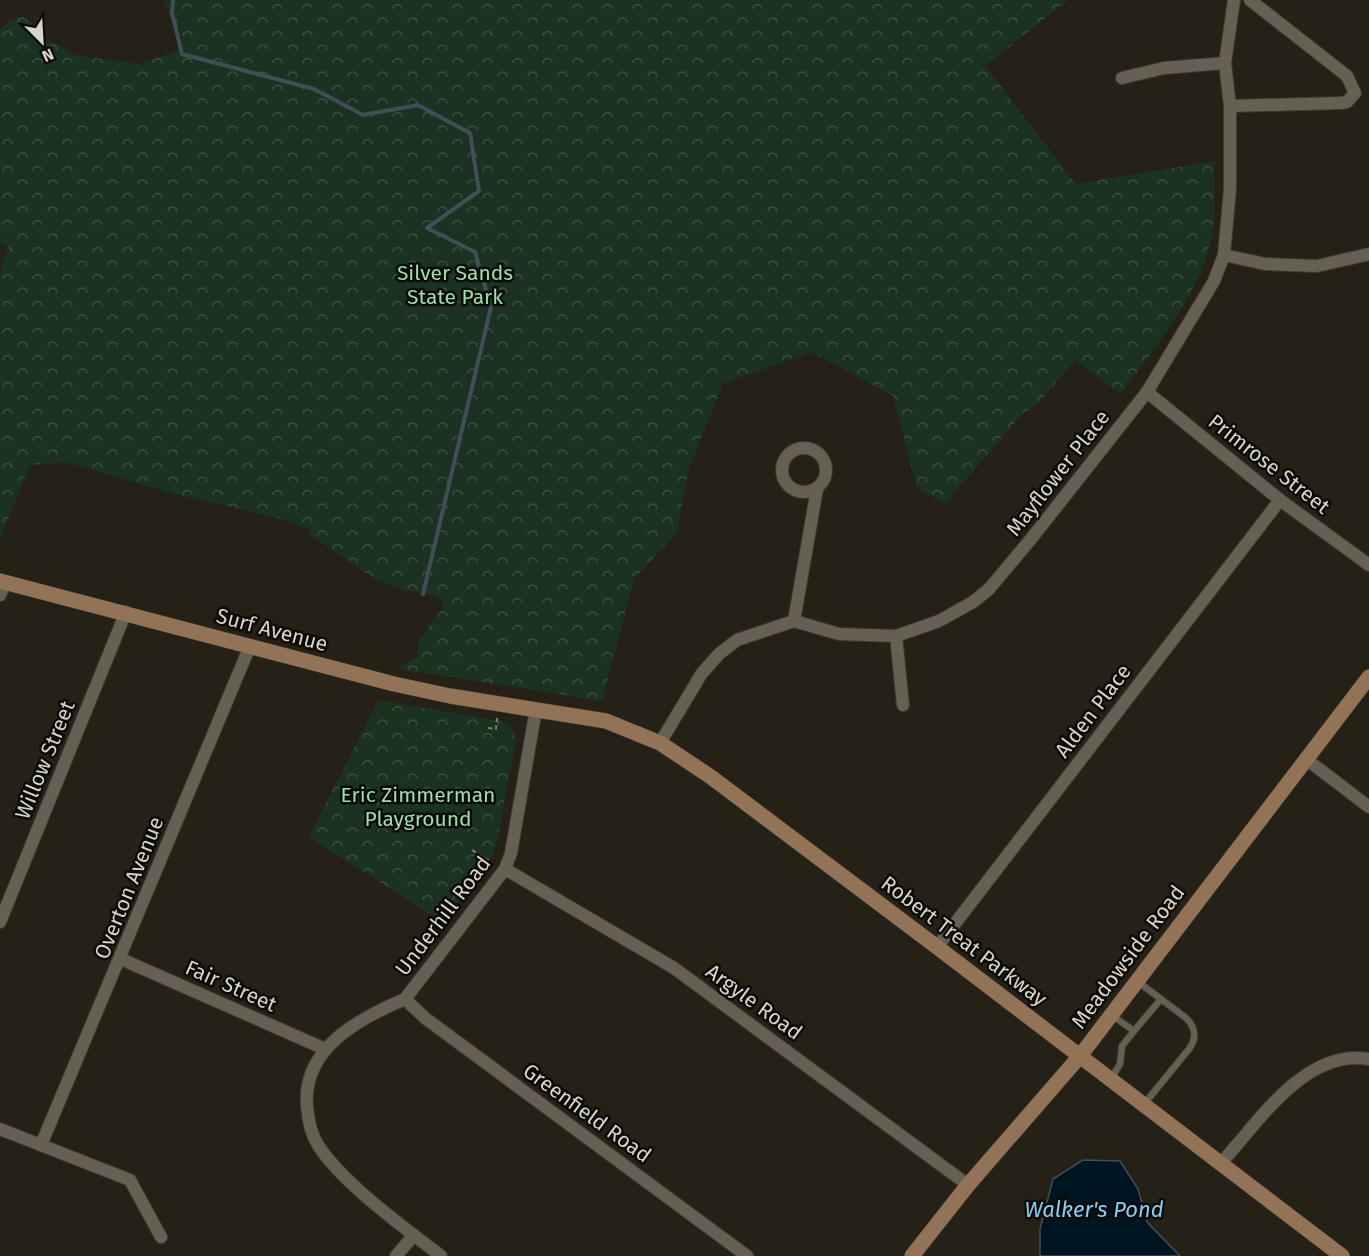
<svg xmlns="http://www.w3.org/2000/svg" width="1369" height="1256" viewBox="0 0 1369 1256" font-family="'Fira Sans',sans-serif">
  <defs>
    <pattern id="park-crowns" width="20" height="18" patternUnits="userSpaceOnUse" patternTransform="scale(1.5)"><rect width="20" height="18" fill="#1b3222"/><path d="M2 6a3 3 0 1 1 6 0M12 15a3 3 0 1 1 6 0" fill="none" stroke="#3b4f41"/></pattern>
  </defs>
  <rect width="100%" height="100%" fill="#262116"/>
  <g fill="url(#park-crowns)">
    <path d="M163,0H1068L985,66L1076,184L1214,161C1214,187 1216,214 1211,240C1201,291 1152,352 1121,394L1075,360L1038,404L1023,413L946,503L917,488L893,396L812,352L723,383L689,468L677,532L634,579L602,701L406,670L399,668L418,656L420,639L442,609L443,601L432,595L403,590L376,580L309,534L310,530L287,520L175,494L66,462L30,465L0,539V272L8,246L0,244V30L11,20L23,17L32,23L44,39L61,46L74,55L138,64L170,54L182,47Z"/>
    <path d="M378,700L501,721L512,728L516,740L496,846L491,858L442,922L309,837Z"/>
  </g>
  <path fill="#001522" stroke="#404e55" stroke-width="1.5" d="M1083,1160L1120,1161L1138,1189L1147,1222L1180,1256H1040V1229L1053,1179Z"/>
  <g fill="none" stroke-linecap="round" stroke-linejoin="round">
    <path stroke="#404e55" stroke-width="4" d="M173,0L172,13L182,54L314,89L363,115L418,105L470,133L479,191L427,228L475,252L491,307L423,594"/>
    <defs>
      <g id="lane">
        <path d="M1137,981L1186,1018C1196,1028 1197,1038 1189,1049L1145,1103"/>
        <path d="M1113,1016L1134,1031L1161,999"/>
        <path d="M1111,1079L1120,1064L1122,1046L1134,1031"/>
      </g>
      <g id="street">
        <path d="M1122,78L1164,68L1225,63"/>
        <path d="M1230,106L1340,103L1347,102L1355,93L1347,76L1250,0"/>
        <path d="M1224,255L1265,264L1317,266L1369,254"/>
        <path d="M1147,392L1280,500L1369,565"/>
        <circle cx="804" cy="470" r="22"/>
        <path d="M0,595L6,582"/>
        <path d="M794,621L817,489"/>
        <path d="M896,636L903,705"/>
        <path d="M660,743L702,673L719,654L737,640L794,621L839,634L896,636L939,621L973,602L989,589L1031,539L1147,392L1214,281L1224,255L1230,189V106L1225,63L1234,0"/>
        <path d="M1306,759L1369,807"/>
        <path d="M505,869L674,968L968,1185"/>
        <path d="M0,922L126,612"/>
        <path d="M937,947L1280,500"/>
        <path d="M121,959L325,1049"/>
        <path d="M405,999L425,1018L747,1256"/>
        <path d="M0,1129L130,1180L161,1237"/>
        <path d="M41,1145L250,646"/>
        <path d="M1221,1163C1259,1122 1305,1048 1369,1059"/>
        <path d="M396,1256L414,1235"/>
        <path d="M441,1256C405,1228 342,1183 318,1145C311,1134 308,1119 307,1106C302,1048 360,1018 405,999L505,869L511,853L536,709"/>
      </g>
      <g id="secondary">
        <path d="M0,581L394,684L450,696L606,721L660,743L711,777L937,947L1342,1256"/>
        <path d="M912,1256L968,1185L1080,1056L1369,677"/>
      </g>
    </defs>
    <use href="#lane" stroke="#3f3a33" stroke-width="8"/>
    <use href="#street" stroke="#3f3a33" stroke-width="14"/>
    <use href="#secondary" stroke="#3f3a33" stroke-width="16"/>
    <g stroke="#7e7a71" stroke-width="2" stroke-dasharray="4.5 3" stroke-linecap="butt">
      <path d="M488,728L496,729L497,718"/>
      <path d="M472,850L491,862"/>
    </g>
    <use href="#lane" stroke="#656053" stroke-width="6"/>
    <use href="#street" stroke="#656053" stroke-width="12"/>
    <use href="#secondary" stroke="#927357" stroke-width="15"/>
  </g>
  <g text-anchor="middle" stroke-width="5" stroke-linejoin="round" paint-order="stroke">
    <g font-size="21" fill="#9bdfad" stroke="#0d0b06">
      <text x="455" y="280">Silver Sands<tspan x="455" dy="24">State Park</tspan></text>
      <text x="418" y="802">Eric Zimmerman<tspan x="418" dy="24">Playground</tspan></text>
    </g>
    <g font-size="21" fill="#d7d4cd" stroke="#0d0b06">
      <text transform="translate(1269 464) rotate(38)" y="7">Primrose Street</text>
      <text transform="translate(1058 473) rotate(-52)" y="7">Mayflower Place</text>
      <text transform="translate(272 630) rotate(15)" y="7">Surf Avenue</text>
      <text transform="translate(1093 711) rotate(-53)" y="7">Alden Place</text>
      <text transform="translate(45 760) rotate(-68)" y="7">Willow Street</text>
      <text transform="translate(129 888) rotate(-68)" y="7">Overton Avenue</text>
      <text transform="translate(443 916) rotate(-53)" y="7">Underhill Road</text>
      <text transform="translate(964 941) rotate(37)" y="7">Robert Treat Parkway</text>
      <text transform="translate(1128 957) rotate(-53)" y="7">Meadowside Road</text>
      <text transform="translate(231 986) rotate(24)" y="7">Fair Street</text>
      <text transform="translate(754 1002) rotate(36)" y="7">Argyle Road</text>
      <text transform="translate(587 1113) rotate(36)" y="7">Greenfield Road</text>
    </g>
    <g font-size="22" font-style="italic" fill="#86cffd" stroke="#0d0b06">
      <text x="1094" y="1217">Walker's Pond</text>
    </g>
  </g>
  <g transform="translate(42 42) rotate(156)" stroke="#0d0b06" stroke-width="4.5" paint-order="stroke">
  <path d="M0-4.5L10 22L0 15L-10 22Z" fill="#d7d4cd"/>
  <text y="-9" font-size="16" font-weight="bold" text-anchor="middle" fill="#d7d4cd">N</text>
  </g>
</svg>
